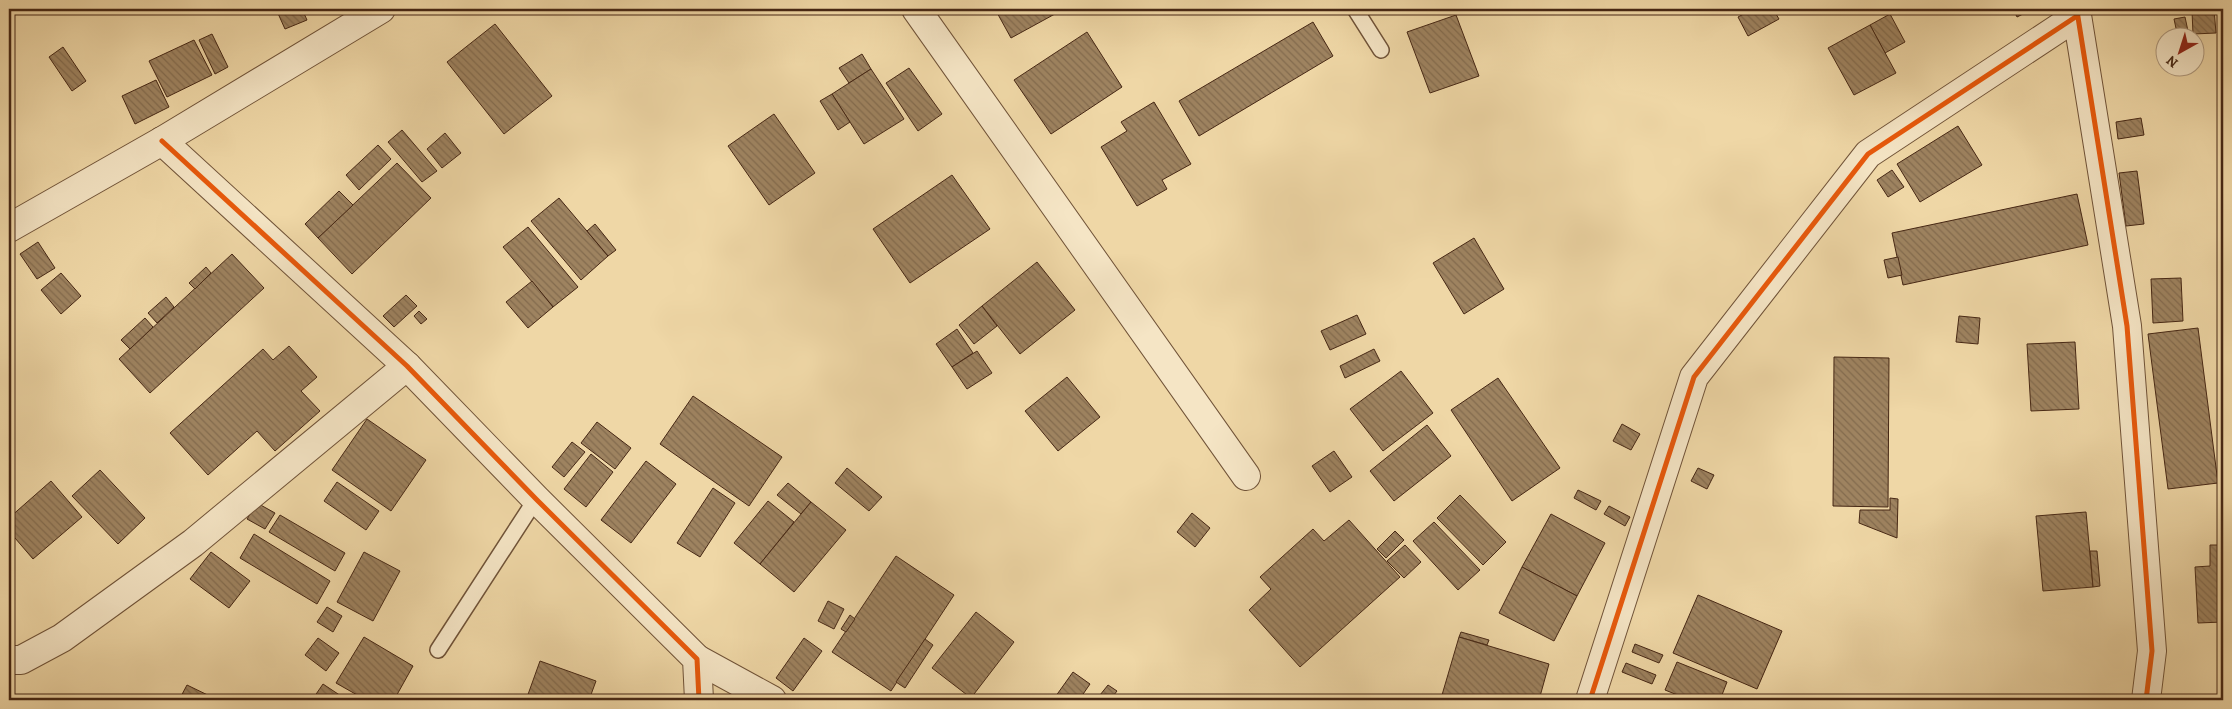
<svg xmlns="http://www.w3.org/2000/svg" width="2232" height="709" viewBox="0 0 2232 709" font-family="Alegreya,serif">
  <defs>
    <pattern id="building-back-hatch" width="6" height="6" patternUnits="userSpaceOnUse" patternTransform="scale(1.25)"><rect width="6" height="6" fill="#9e8360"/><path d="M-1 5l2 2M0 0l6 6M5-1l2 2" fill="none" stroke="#836b4e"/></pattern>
  </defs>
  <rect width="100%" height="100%" fill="#efd7a6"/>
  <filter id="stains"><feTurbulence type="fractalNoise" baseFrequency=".004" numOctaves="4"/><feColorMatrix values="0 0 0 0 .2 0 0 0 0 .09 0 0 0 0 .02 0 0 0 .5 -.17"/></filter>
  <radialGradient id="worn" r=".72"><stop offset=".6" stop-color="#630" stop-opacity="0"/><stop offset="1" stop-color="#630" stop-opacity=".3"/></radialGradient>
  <g fill="url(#building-back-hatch)" stroke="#462714">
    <path d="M276,9H302L307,20L285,29Z"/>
    <path d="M995,9H1064L1011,38Z"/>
    <path d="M1753,9H1773L1779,19L1748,36L1738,17Z"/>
    <path d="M2013,9H2030L2031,10L2017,17Z"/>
    <path d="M2214,9L2216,33L2193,34L2192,11Z"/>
    <path d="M1890,14L1905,42L1885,53L1870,25Z"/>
    <path d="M1456,15L1479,76L1430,93L1407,32Z"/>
    <path d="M2185,17L2188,31L2177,33L2174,19Z"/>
    <path d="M1313,22L1333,56L1199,136L1179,101Z"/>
    <path d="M495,24L552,96L504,134L447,62Z"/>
    <path d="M1870,25L1896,73L1854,95L1828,48Z"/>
    <path d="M1087,32L1122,87L1051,134L1014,80Z"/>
    <path d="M212,34L228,67L215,74L199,40Z"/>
    <path d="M194,40L212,75L167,97L149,61Z"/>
    <path d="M63,47L86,81L72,91L49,57Z"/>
    <path d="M862,54L871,69L849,83L839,68Z"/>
    <path d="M909,68L942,114L918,131L886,83Z"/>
    <path d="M871,69L904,119L864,144L832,94Z"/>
    <path d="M156,80L169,107L135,124L122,96Z"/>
    <path d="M832,94L850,122L838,130L820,101Z"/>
    <path d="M1154,102L1191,164L1162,180L1167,189L1137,206L1101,147L1127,131L1121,122Z"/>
    <path d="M774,114L815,173L769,205L728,146Z"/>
    <path d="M2141,118L2144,135L2118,139L2116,122Z"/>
    <path d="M1958,126L1982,165L1920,202L1897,164Z"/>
    <path d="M402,130L437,171L422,182L388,142Z"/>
    <path d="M445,133L461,153L442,168L427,149Z"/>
    <path d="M378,145L391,159L359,190L346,175Z"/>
    <path d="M397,163L431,198L352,274L318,238Z"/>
    <path d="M1892,170L1904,187L1888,197L1877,180Z"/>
    <path d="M2137,171L2144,224L2126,226L2119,173Z"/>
    <path d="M952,175L990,229L910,283L873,229Z"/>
    <path d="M339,191L353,205L318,238L305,224Z"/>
    <path d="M2077,194L2088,245L1903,285L1892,233Z"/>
    <path d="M559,198L608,256L581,280L531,221Z"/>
    <path d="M595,224L616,250L608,256L587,231Z"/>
    <path d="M528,227L578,287L553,307L503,247Z"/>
    <path d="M1474,238L1504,289L1464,314L1433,263Z"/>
    <path d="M38,242L55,268L37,279L20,254Z"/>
    <path d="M232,254L264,288L150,393L119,359Z"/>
    <path d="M1898,257L1902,275L1888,278L1884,260Z"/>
    <path d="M1037,262L1075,310L1020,354L982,306Z"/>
    <path d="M206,267L211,273L195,289L189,283Z"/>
    <path d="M61,273L81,296L61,314L41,290Z"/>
    <path d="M2181,278L2183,321L2153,323L2151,279Z"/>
    <path d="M532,281L553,307L528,328L506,302Z"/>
    <path d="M406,295L417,306L394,327L383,316Z"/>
    <path d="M166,297L174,307L157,323L148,313Z"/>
    <path d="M982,306L997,326L974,344L959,325Z"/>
    <path d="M419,311L427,319L421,324L414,316Z"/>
    <path d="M1357,315L1366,334L1330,350L1321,331Z"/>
    <path d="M1959,316L1980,318L1978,344L1956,342Z"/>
    <path d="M145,318L153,327L130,349L121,340Z"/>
    <path d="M2198,328L2218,483L2168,489L2148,334Z"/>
    <path d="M957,329L973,353L952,367L936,344Z"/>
    <path d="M2075,342L2079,409L2031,411L2027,344Z"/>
    <path d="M289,346L317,377L301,391L320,411L275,451L257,431L208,475L170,433L263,349L273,360Z"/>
    <path d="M1374,349L1380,361L1345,378L1340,366Z"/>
    <path d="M977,351L992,373L967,389L952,367Z"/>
    <path d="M1834,357L1889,358L1888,507L1833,506Z"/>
    <path d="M1401,371L1433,413L1383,451L1350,409Z"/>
    <path d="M1067,377L1100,417L1058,451L1025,411Z"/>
    <path d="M1498,378L1560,468L1512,501L1451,410Z"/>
    <path d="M693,396L782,457L749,506L660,444Z"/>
    <path d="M367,419L426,460L391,511L332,470Z"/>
    <path d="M597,422L631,448L615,469L581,443Z"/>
    <path d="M1622,424L1640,434L1631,450L1613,441Z"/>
    <path d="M1427,425L1451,456L1394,501L1370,471Z"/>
    <path d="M572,442L585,452L564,477L552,467Z"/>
    <path d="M1334,451L1352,477L1330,492L1312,466Z"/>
    <path d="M591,454L613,472L586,507L564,489Z"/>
    <path d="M646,461L676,484L631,543L601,520Z"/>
    <path d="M847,468L882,497L869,511L835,483Z"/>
    <path d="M1698,468L1714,475L1707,489L1691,481Z"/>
    <path d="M100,470L145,518L118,544L72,496Z"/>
    <path d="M51,481L82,517L33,559L9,531V518Z"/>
    <path d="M337,482L379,511L366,530L324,501Z"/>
    <path d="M788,483L811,502L801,514L777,495Z"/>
    <path d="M713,488L735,503L700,557L677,543Z"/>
    <path d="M1578,490L1601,501L1596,510L1574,498Z"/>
    <path d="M1460,495L1506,542L1483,565L1437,518Z"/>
    <path d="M1890,498L1898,499L1897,538L1859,523L1860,510H1890Z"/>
    <path d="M768,501L794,522L760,564L734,543Z"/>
    <path d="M811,502L846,530L794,592L760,564Z"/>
    <path d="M257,503L275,513L265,529L247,519Z"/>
    <path d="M1609,506L1630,517L1625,526L1604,514Z"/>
    <path d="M2086,512L2093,587L2043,591L2036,516Z"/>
    <path d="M1192,513L1210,528L1195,547L1177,532Z"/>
    <path d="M1551,514L1605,543L1577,596L1522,567Z"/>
    <path d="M280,515L345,553L335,571L269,532Z"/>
    <path d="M1349,520L1400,577L1300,667L1249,610L1271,589L1260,577L1313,529L1324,541Z"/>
    <path d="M1434,522L1480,570L1458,590L1413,541Z"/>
    <path d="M1395,531L1404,540L1386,558L1377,549Z"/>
    <path d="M254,534L330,581L317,604L240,558Z"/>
    <path d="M1405,545L1421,562L1404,578L1387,561Z"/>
    <path d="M2210,545H2223V622L2198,623L2195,567L2210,566Z"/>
    <path d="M2090,551H2097L2100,586L2093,587Z"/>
    <path d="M211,552L250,581L229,608L190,579Z"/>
    <path d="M364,552L400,571L373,621L337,602Z"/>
    <path d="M896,556L954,595L891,691L832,652Z"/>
    <path d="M1522,567L1577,596L1554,641L1499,613Z"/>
    <path d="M1698,595L1782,631L1757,689L1673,653Z"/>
    <path d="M828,601L844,609L834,629L818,621Z"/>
    <path d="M327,607L342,616L333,632L317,622Z"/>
    <path d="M976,612L1014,642L971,698L932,668Z"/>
    <path d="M850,615L855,619L846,632L841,629Z"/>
    <path d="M1461,632L1489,640L1487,645L1459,637Z"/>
    <path d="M364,637L413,666L394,700H366L336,683Z"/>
    <path d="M1459,637L1549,664L1539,700H1460L1442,695Z"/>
    <path d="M318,638L339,653L326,671L305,655Z"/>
    <path d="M804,638L822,651L793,691L776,678Z"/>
    <path d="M925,639L933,645L905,688L896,682Z"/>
    <path d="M1635,644L1663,655L1659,663L1632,652Z"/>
    <path d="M540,661L596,681L589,700H526Z"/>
    <path d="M1677,662L1727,682L1720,700H1690L1665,690Z"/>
    <path d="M1626,663L1656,675L1652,684L1622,672Z"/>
    <path d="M1073,672L1090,684L1079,700H1053Z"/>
    <path d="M323,684L347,700H312Z"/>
    <path d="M187,685L218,700H179Z"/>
    <path d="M1108,685L1117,691L1110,700H1096Z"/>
  </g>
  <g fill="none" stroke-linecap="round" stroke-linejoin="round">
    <defs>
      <g id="service">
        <path d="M1355,9L1381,50"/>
        <path d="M438,650L536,499"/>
      </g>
      <g id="minor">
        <path d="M916,9L1246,476"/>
        <path d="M2076,9L2127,326L2152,651L2146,700"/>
        <path d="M162,141L407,366L536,499L697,659L699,700"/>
        <path d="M9,228L162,141L381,9"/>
        <path d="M697,659L772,700"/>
        <path d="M9,660H21L62,638L193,543L407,366"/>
        <path d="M1590,700L1694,377L1868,154L2077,16"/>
      </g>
    </defs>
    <use href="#service" stroke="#705338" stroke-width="18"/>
    <use href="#minor" stroke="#705338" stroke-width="30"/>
    <use href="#service" stroke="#f5e5c5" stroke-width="15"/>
    <use href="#minor" stroke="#f5e5c5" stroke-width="28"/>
    <defs>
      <g id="cycleway">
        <path d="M2077,11L2127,326L2152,651L2146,700"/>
        <path d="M162,141L407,366L536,499L697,659L699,700"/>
        <path d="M1590,700L1694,377L1868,154L2077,16"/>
      </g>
    </defs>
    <use href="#cycleway" stroke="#f5e5c5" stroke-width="8"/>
    <use href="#cycleway" stroke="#e8590c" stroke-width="5"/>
  </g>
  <rect width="2232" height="709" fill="none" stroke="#efd7a6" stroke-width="30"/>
  <rect x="10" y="10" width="2212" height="689" fill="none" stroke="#462714" stroke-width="2.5"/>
  <rect x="15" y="15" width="2202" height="679" fill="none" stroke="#462714"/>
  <g transform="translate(2180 52) rotate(219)"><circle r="24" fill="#f5e5c5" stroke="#af997e"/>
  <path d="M0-4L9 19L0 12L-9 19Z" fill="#8f2418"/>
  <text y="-8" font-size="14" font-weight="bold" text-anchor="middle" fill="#462714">N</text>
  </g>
  <rect width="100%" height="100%" filter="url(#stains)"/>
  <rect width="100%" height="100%" fill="url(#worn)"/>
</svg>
